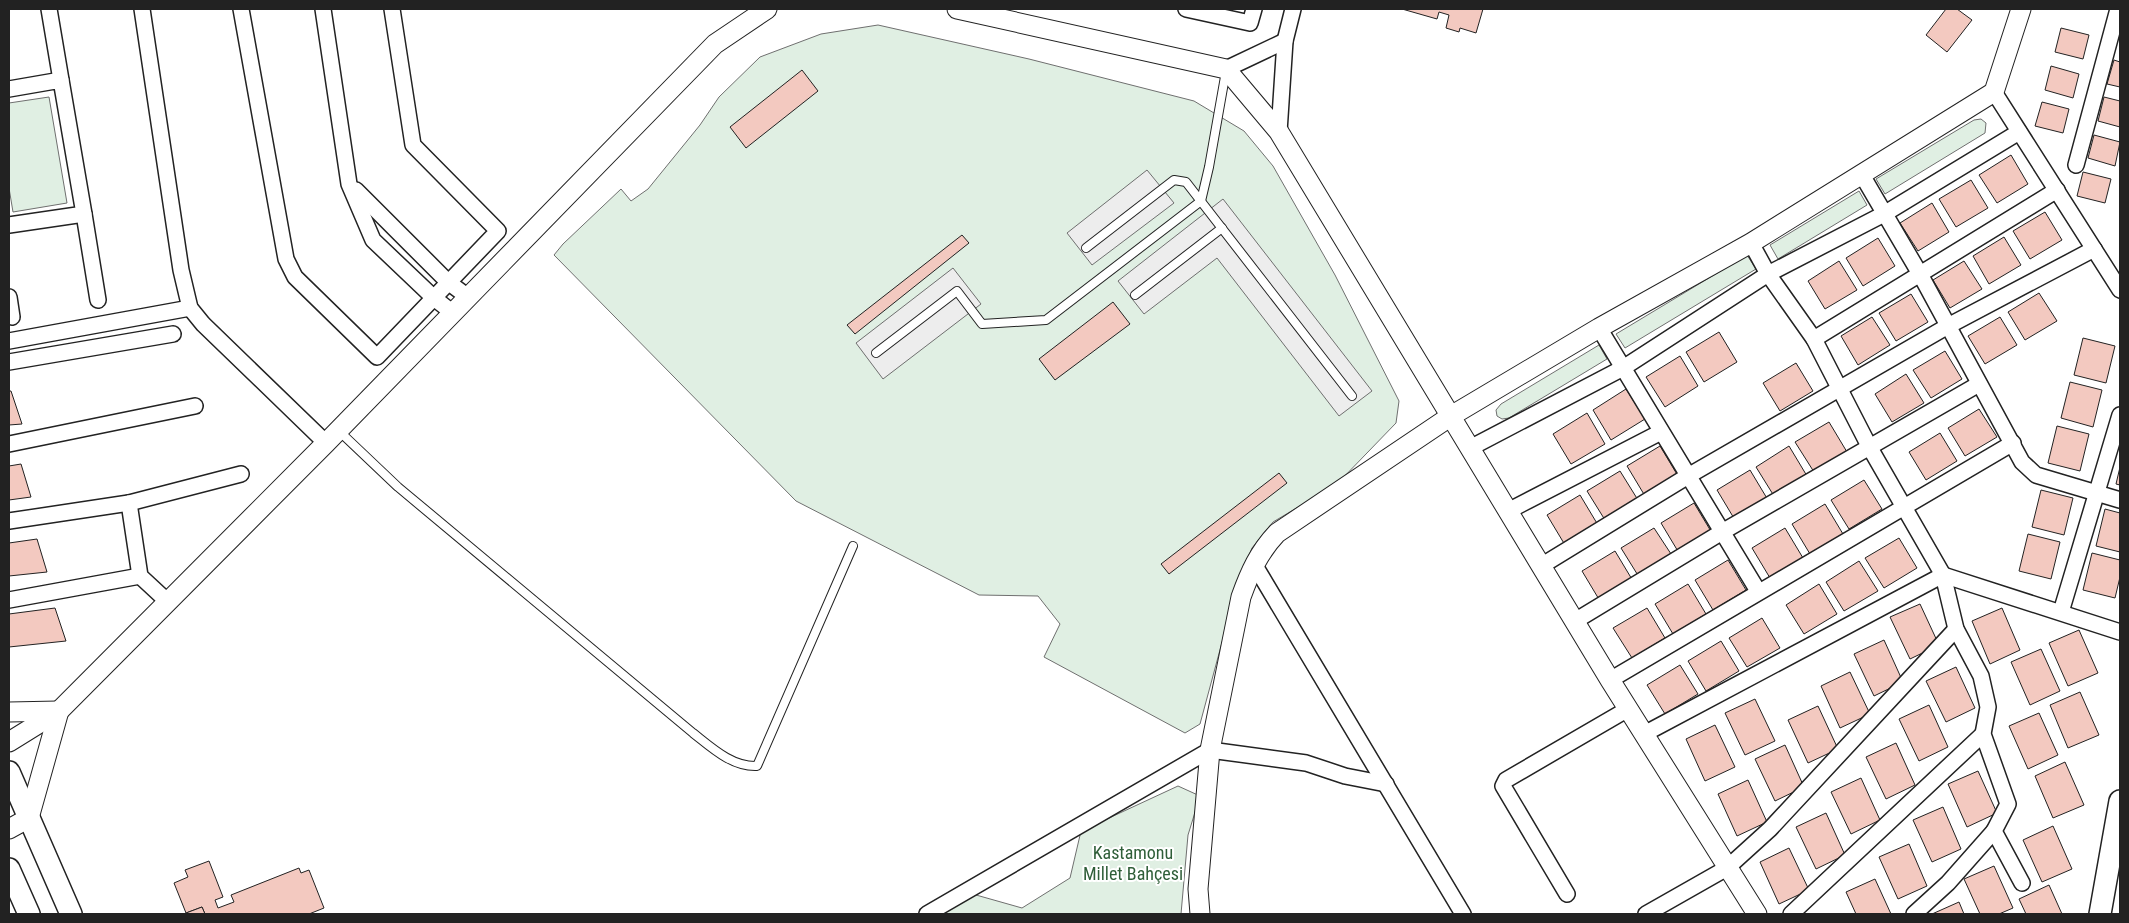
<svg xmlns="http://www.w3.org/2000/svg" width="2129" height="923" viewBox="0 0 2129 923" font-family="'Roboto Condensed',sans-serif">
  <rect width="100%" height="100%" fill="#fff"/>
  <g fill="#e0efe3" stroke="#6f6f6f">
    <path d="M878,25L1029,59L1194,101L1244,131L1273,166L1335,275L1399,401L1396,423L1337,484L1273,522L1252,548L1238,583L1200,724L1185,733L1044,657L1060,624L1038,596L979,595L796,501L554,255L563,244L621,189L631,201L648,189L700,125L719,97L760,57L821,34Z"/>
    <path d="M49,97L67,203L13,212L9,188V103Z"/>
    <path d="M1981,119L1986,123L1985,133L1885,194L1876,179L1974,120Z"/>
    <path d="M1859,191L1867,205L1778,259L1770,245Z"/>
    <path d="M1747,255L1756,269L1625,348L1616,334Z"/>
    <path d="M1599,345L1607,359L1509,418L1502,419L1497,416L1496,410L1501,404Z"/>
    <path d="M1178,786L1200,796L1188,835L1181,914H933L969,893L1022,908L1070,878L1081,831Z"/>
  </g>
  <g fill="#ededed" stroke="#6f6f6f">
    <path d="M1147,170L1174,203L1092,265L1067,233Z"/>
    <path d="M1223,199L1372,391L1339,416L1217,258L1144,314L1118,281Z"/>
    <path d="M953,268L981,304L883,379L856,343Z"/>
  </g>
  <g fill="#f3c9c0" stroke="#222">
    <path d="M1402,9H1483L1476,33L1460,28L1459,32L1446,28L1449,15L1439,12L1437,19Z"/>
    <path d="M1946,9H1957L1972,20L1947,52L1926,35Z"/>
    <path d="M2061,28L2089,35L2083,59L2055,52Z"/>
    <path d="M2114,60L2120,62V87L2107,84Z"/>
    <path d="M2051,66L2079,74L2073,98L2045,90Z"/>
    <path d="M802,70L818,91L746,148L730,127Z"/>
    <path d="M2104,97L2120,101V127L2098,121Z"/>
    <path d="M2042,102L2069,109L2063,133L2035,126Z"/>
    <path d="M2094,135L2120,142L2115,166L2088,158Z"/>
    <path d="M2011,155L2028,184L1997,203L1979,175Z"/>
    <path d="M2083,172L2111,179L2105,203L2077,196Z"/>
    <path d="M1971,180L1988,208L1956,227L1939,199Z"/>
    <path d="M1932,203L1949,232L1918,251L1900,223Z"/>
    <path d="M2045,212L2062,240L2030,259L2013,231Z"/>
    <path d="M962,235L969,243L855,334L847,325Z"/>
    <path d="M2004,237L2021,265L1989,284L1973,256Z"/>
    <path d="M1878,238L1895,266L1863,286L1846,258Z"/>
    <path d="M1839,261L1857,290L1825,309L1808,281Z"/>
    <path d="M1964,261L1982,289L1950,308L1933,280Z"/>
    <path d="M2039,293L2057,321L2025,340L2008,312Z"/>
    <path d="M1911,294L1928,322L1896,341L1879,313Z"/>
    <path d="M1113,302L1130,324L1055,380L1039,359Z"/>
    <path d="M1872,317L1890,345L1858,365L1841,336Z"/>
    <path d="M2000,317L2017,345L1985,364L1968,336Z"/>
    <path d="M1719,332L1737,362L1704,382L1686,352Z"/>
    <path d="M2083,338L2115,346L2106,383L2074,375Z"/>
    <path d="M1945,351L1962,379L1931,398L1913,370Z"/>
    <path d="M1680,356L1698,386L1665,407L1646,377Z"/>
    <path d="M1796,363L1813,391L1780,411L1763,383Z"/>
    <path d="M1906,374L1924,403L1892,422L1875,394Z"/>
    <path d="M2070,382L2102,390L2093,427L2061,418Z"/>
    <path d="M1626,389L1645,419L1611,440L1593,410Z"/>
    <path d="M9,391H11L22,424L9,425Z"/>
    <path d="M1979,409L1997,437L1965,456L1948,428Z"/>
    <path d="M1587,413L1605,444L1571,464L1553,434Z"/>
    <path d="M1829,422L1847,452L1814,472L1795,442Z"/>
    <path d="M2057,426L2089,434L2080,471L2048,463Z"/>
    <path d="M1940,433L1957,461L1926,480L1909,452Z"/>
    <path d="M1660,446L1678,476L1645,496L1627,466Z"/>
    <path d="M1789,446L1807,476L1774,496L1756,467Z"/>
    <path d="M21,464L31,497L9,500V466Z"/>
    <path d="M2120,467V485L2116,484Z"/>
    <path d="M1750,470L1768,500L1735,520L1717,490Z"/>
    <path d="M1620,471L1638,500L1605,520L1587,491Z"/>
    <path d="M1279,473L1287,483L1169,574L1161,564Z"/>
    <path d="M1864,480L1882,509L1849,529L1831,500Z"/>
    <path d="M2041,490L2073,498L2064,535L2032,527Z"/>
    <path d="M1580,495L1598,525L1565,545L1547,515Z"/>
    <path d="M1694,503L1712,533L1679,553L1661,523Z"/>
    <path d="M1825,504L1843,534L1810,554L1792,524Z"/>
    <path d="M2105,509L2120,513V552L2096,546Z"/>
    <path d="M1654,528L1673,557L1639,577L1621,548Z"/>
    <path d="M1785,528L1803,558L1770,578L1752,548Z"/>
    <path d="M2028,534L2060,542L2051,579L2019,571Z"/>
    <path d="M1899,538L1917,568L1884,588L1865,558Z"/>
    <path d="M37,539L47,572L9,576V543Z"/>
    <path d="M1615,551L1633,581L1600,601L1582,571Z"/>
    <path d="M2092,553L2120,560V577L2115,598L2083,590Z"/>
    <path d="M1728,560L1746,590L1713,610L1695,580Z"/>
    <path d="M1859,561L1878,591L1844,611L1826,582Z"/>
    <path d="M1688,584L1706,614L1673,634L1655,604Z"/>
    <path d="M1819,584L1837,614L1804,634L1786,605Z"/>
    <path d="M1920,604L1939,645L1910,659L1890,617Z"/>
    <path d="M55,608L66,641L9,647V614Z"/>
    <path d="M1647,608L1665,638L1632,658L1613,628Z"/>
    <path d="M2002,608L2020,650L1990,664L1972,621Z"/>
    <path d="M1762,618L1780,648L1747,667L1729,638Z"/>
    <path d="M2079,630L2098,673L2068,686L2049,643Z"/>
    <path d="M1884,640L1903,682L1874,696L1854,654Z"/>
    <path d="M1721,641L1739,671L1706,691L1688,661Z"/>
    <path d="M2041,649L2060,691L2030,705L2011,662Z"/>
    <path d="M1680,665L1698,694L1665,714L1647,685Z"/>
    <path d="M1956,667L1975,708L1946,722L1926,681Z"/>
    <path d="M1850,672L1870,714L1840,728L1821,686Z"/>
    <path d="M2080,692L2099,735L2068,748L2050,705Z"/>
    <path d="M1755,699L1775,741L1745,755L1725,713Z"/>
    <path d="M1929,705L1948,747L1919,761L1899,719Z"/>
    <path d="M1818,706L1838,749L1808,763L1788,720Z"/>
    <path d="M2039,713L2058,755L2028,769L2009,726Z"/>
    <path d="M1715,725L1735,767L1705,781L1686,739Z"/>
    <path d="M1896,743L1915,785L1886,799L1866,757Z"/>
    <path d="M1785,745L1804,787L1775,801L1755,759Z"/>
    <path d="M2065,762L2084,805L2053,818L2035,776Z"/>
    <path d="M1978,771L1997,813L1967,827L1948,784Z"/>
    <path d="M1861,778L1880,820L1851,834L1831,792Z"/>
    <path d="M1748,780L1767,822L1737,836L1718,794Z"/>
    <path d="M1943,807L1961,849L1932,862L1913,820Z"/>
    <path d="M1826,813L1845,855L1816,869L1796,827Z"/>
    <path d="M2053,826L2072,869L2042,882L2023,840Z"/>
    <path d="M1909,844L1927,886L1898,899L1879,857Z"/>
    <path d="M1789,848L1809,890L1779,904L1760,862Z"/>
    <path d="M209,861L223,897L215,900L218,908L234,902L231,895L299,868L301,873L309,870L324,908L309,914H205L202,907L186,913L174,883L188,877L185,870Z"/>
    <path d="M1994,866L2013,908L1999,914H1980L1964,879Z"/>
    <path d="M1875,879L1891,914H1856L1846,892Z"/>
    <path d="M2049,885L2062,914H2026L2019,899Z"/>
    <path d="M1959,902L1964,914H1932Z"/>
    <path d="M202,907L205,914H184L186,913Z"/>
  </g>
  <g fill="none" stroke-linecap="round" stroke-linejoin="round">
    <defs>
      <g id="service">
        <path d="M1086,248L1174,180L1186,182L1352,396"/>
        <path d="M1135,295L1222,228"/>
        <path d="M876,353L957,291L982,324L1046,320L1201,201L1209,167L1226,71"/>
        <path d="M338,430L398,487L693,733C712,748 732,767 757,766L853,546"/>
      </g>
      <g id="minor">
        <path d="M49,9L61,80"/>
        <path d="M142,9L181,270L190,308L203,324L326,443"/>
        <path d="M241,9L286,259L295,277L377,357L498,231L413,145L392,9"/>
        <path d="M323,9L349,184L373,240L434,298L453,313"/>
        <path d="M1186,9L1250,23L1254,9"/>
        <path d="M1226,69L1285,41"/>
        <path d="M9,89L61,80L84,214L9,225"/>
        <path d="M1994,92L2120,290"/>
        <path d="M1279,132L1285,41L1293,9"/>
        <path d="M2076,165L2118,9"/>
        <path d="M1862,175L1920,274L2022,462L2036,475L2120,500"/>
        <path d="M356,190L448,282L468,297"/>
        <path d="M84,214L98,300"/>
        <path d="M1751,243L1768,274L1814,339L1870,448L1943,575L1956,629L1981,676L1988,707L1983,734L2008,804L1994,831L2022,883"/>
        <path d="M9,297L12,317"/>
        <path d="M1599,328L1758,591"/>
        <path d="M1814,339L2057,190"/>
        <path d="M9,341L190,308"/>
        <path d="M9,362L173,334"/>
        <path d="M9,444L195,406"/>
        <path d="M1470,448L1623,368L1768,274L1884,214L2019,132"/>
        <path d="M129,503L140,576L168,602"/>
        <path d="M1508,511L1661,432"/>
        <path d="M9,521L129,503L241,474"/>
        <path d="M1254,564L1463,914"/>
        <path d="M1541,566L1688,476L1948,326L2094,249"/>
        <path d="M9,600L140,576"/>
        <path d="M2061,612L2120,415"/>
        <path d="M1575,621L1722,532L1979,384"/>
        <path d="M1610,680L2013,443"/>
        <path d="M1644,734L1943,575L2120,632"/>
        <path d="M1567,894L1503,786L1506,780L1628,709"/>
        <path d="M927,914L1210,750L1306,763L1345,776L1386,784"/>
        <path d="M1646,914L1727,868L1770,829L1956,629"/>
        <path d="M1791,914L1983,734"/>
        <path d="M1914,914L1948,883L1994,831"/>
      </g>
      <g id="tertiary">
        <path d="M957,9L1226,69L1279,132L1610,680L1757,914"/>
        <path d="M9,712L58,711"/>
        <path d="M9,742L59,711L326,443L715,44L767,9"/>
        <path d="M9,829L29,818L59,711"/>
        <path d="M1200,914L1198,889L1210,750L1241,597C1250,572 1259,552 1277,533L1451,416L1599,328L1751,243L1994,92L2021,9"/>
      </g>
      <g id="secondary">
        <path d="M9,772L71,914"/>
        <path d="M9,869L29,914"/>
        <path d="M2100,914L2120,801"/>
      </g>
    </defs>
    <use href="#service" stroke="#222" stroke-width="10"/>
    <use href="#minor" stroke="#222" stroke-width="18"/>
    <use href="#tertiary" stroke="#222" stroke-width="21"/>
    <use href="#secondary" stroke="#222" stroke-width="24"/>
    <use href="#service" stroke="#fff" stroke-width="8"/>
    <use href="#minor" stroke="#fff" stroke-width="15"/>
    <use href="#tertiary" stroke="#fff" stroke-width="19"/>
    <use href="#secondary" stroke="#fff" stroke-width="21"/>
  </g>
  <g text-anchor="middle" stroke-width="4" stroke-linejoin="round" paint-order="stroke">
    <g font-size="18" fill="#2f5e38" stroke="#fff">
      <text x="1133" y="859">Kastamonu<tspan x="1133" dy="21">Millet Bahçesi</tspan></text>
    </g>
  </g>
  <rect width="2129" height="923" fill="none" stroke="#222222" stroke-width="20"/>
</svg>
